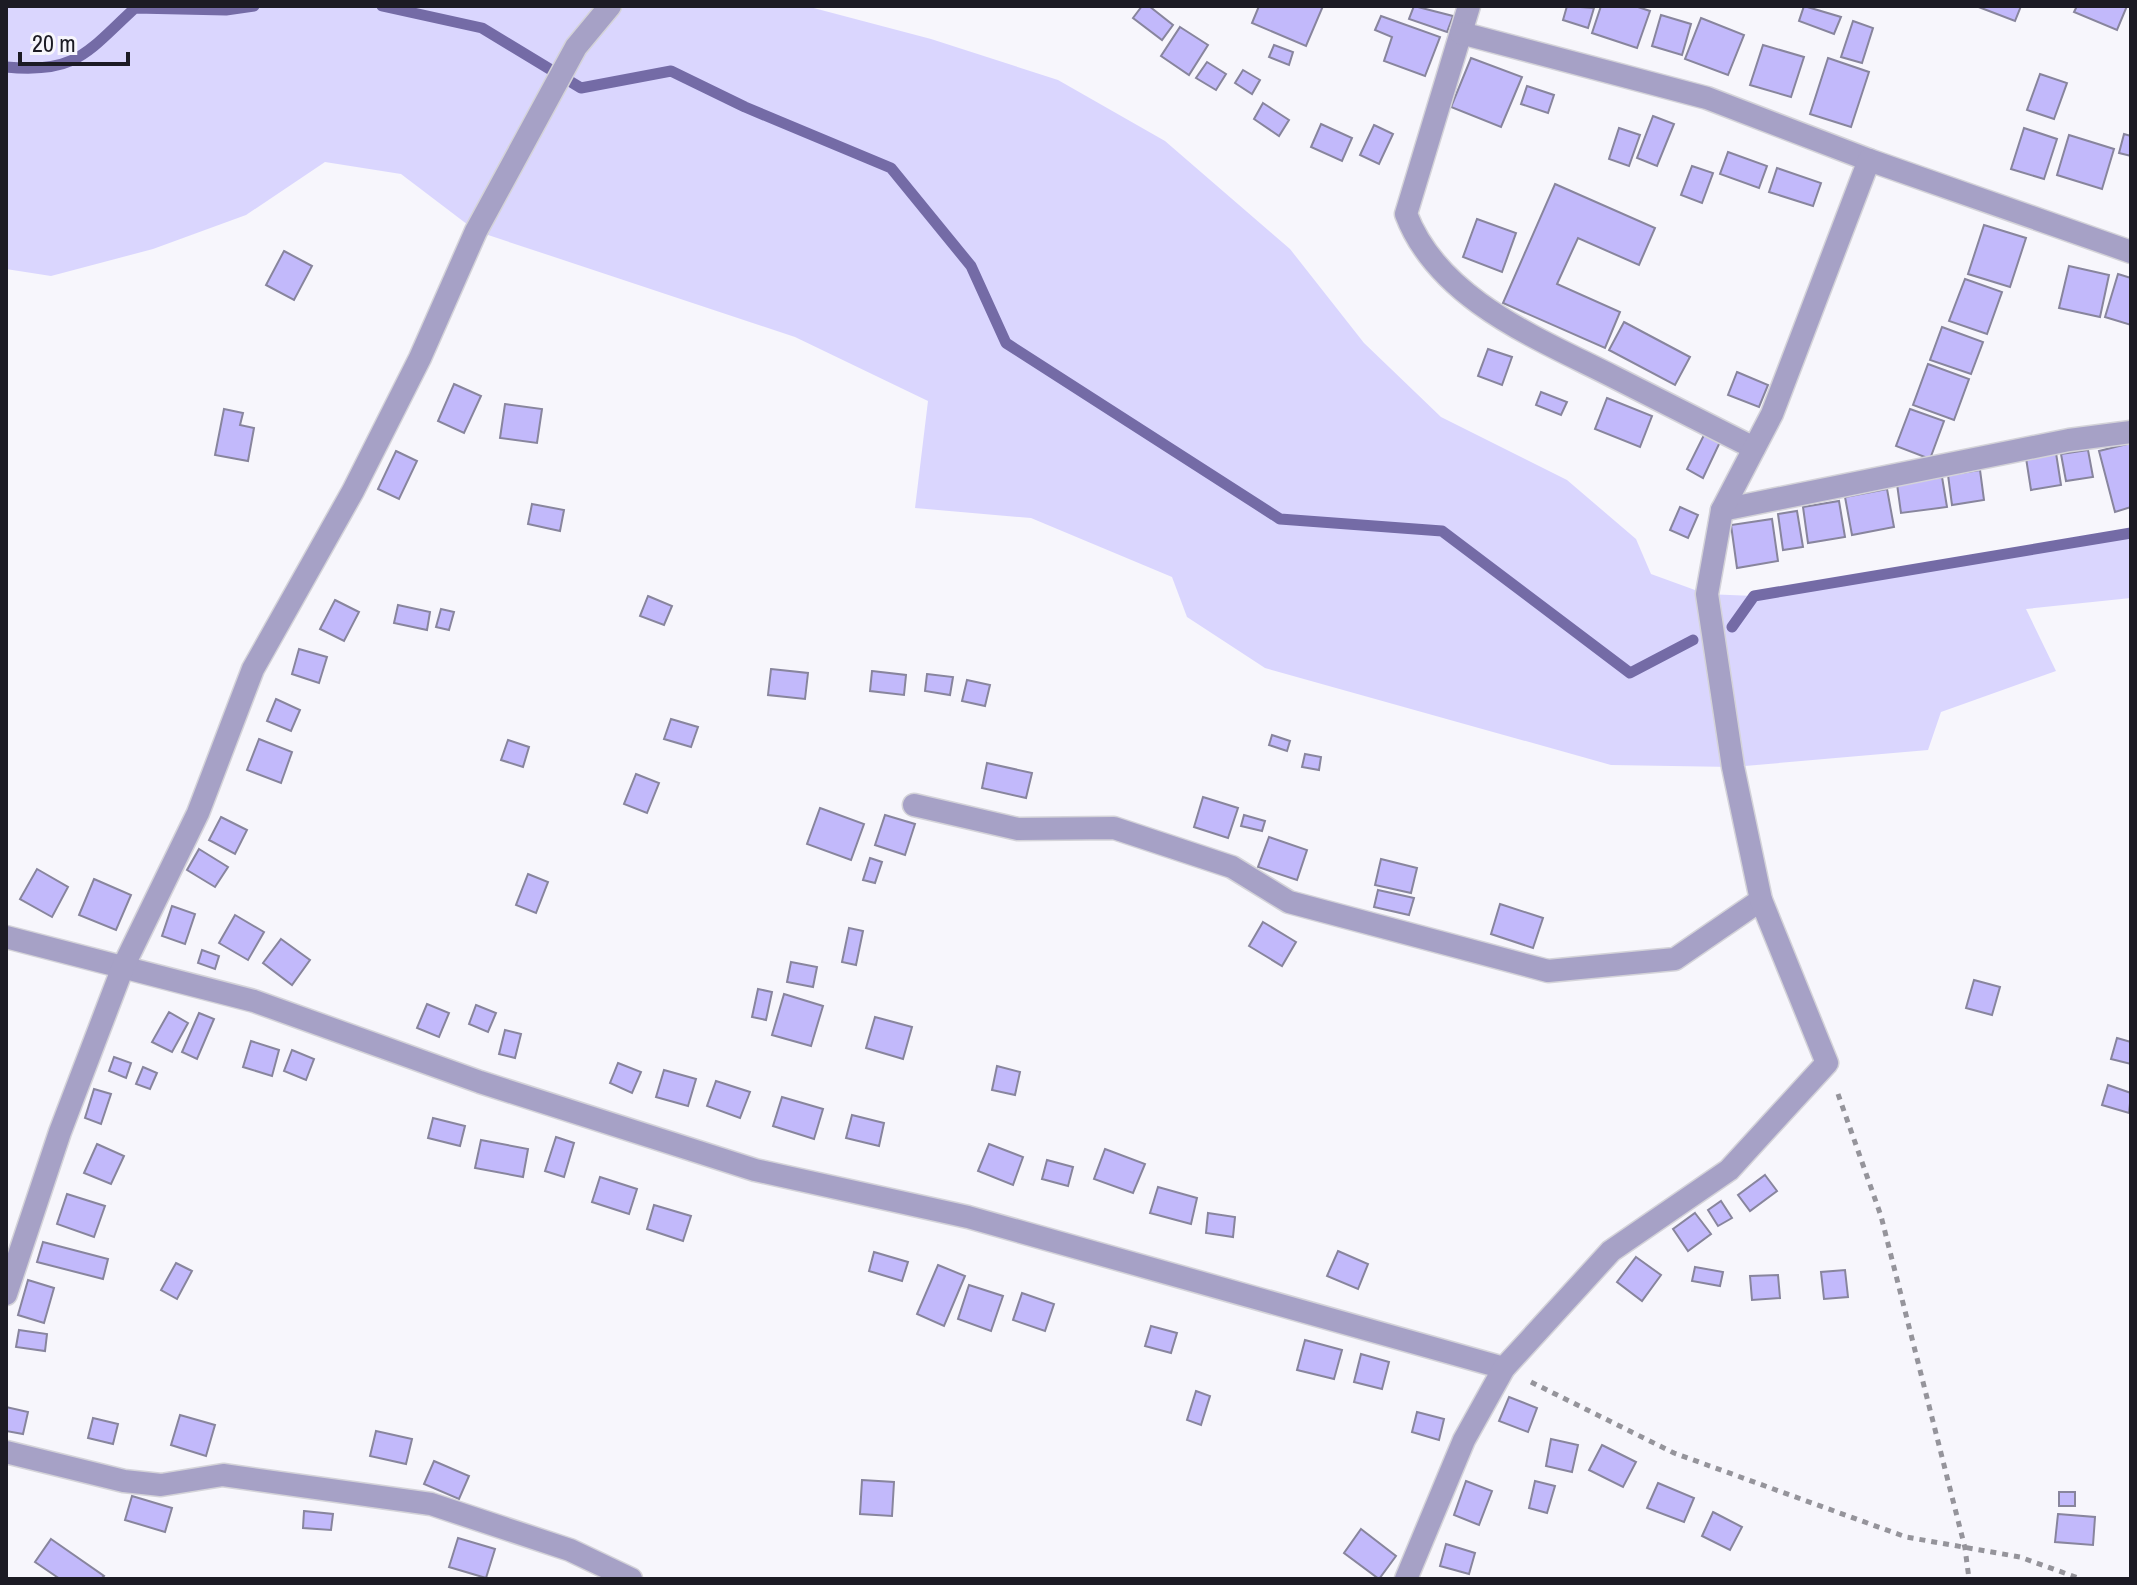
<svg xmlns="http://www.w3.org/2000/svg" width="2137" height="1585" viewBox="0 0 2137 1585" font-family="'Archivo Narrow',sans-serif">
  <rect width="100%" height="100%" fill="#f7f6fc"/>
  <path fill="#dad6fe" d="M6,6H806L931,39L1058,80L1165,141L1290,249L1364,343L1441,417L1567,480L1636,539L1651,574L1706,594L1754,596L2131,533V598L2026,609L2056,671L1941,712L1928,750L1733,767L1611,765L1265,668L1187,617L1172,577L1031,518L915,508L928,401L795,337L476,231L401,174L325,162L246,215L153,249L51,276L6,269Z"/>
  <g fill="none" stroke-linecap="round" stroke-linejoin="round">
    <g stroke="#746ba6" stroke-width="11">
      <path d="M382,6L482,28L581,88L671,71L745,107L891,168L971,266L1006,343L1280,519L1442,531L1630,673L1693,640"/>
      <path d="M6,67C77,74 87,52 135,8L226,10L254,6"/>
      <path d="M1732,627L1754,596L2131,533"/>
    </g>
  </g>
  <g fill="#c2b9fb" stroke="#88859d" stroke-width="2">
    <path d="M1142,6H1149L1173,25L1162,40L1133,18Z"/>
    <path d="M1259,6H1323L1306,46L1252,23Z"/>
    <path d="M1414,6L1453,16L1447,32L1409,19Z"/>
    <path d="M1567,6L1594,8L1588,28L1563,20Z"/>
    <path d="M1601,6H1635L1650,11L1637,48L1592,33Z"/>
    <path d="M1804,6L1841,17L1834,34L1799,21Z"/>
    <path d="M1976,6H2021L2015,21Z"/>
    <path d="M2077,6H2127L2117,30L2074,12Z"/>
    <path d="M1661,15L1691,24L1682,55L1652,46Z"/>
    <path d="M1381,16L1440,37L1425,76L1384,61L1392,37L1375,30Z"/>
    <path d="M1701,18L1744,35L1728,75L1685,59Z"/>
    <path d="M1853,21L1873,28L1862,63L1841,57Z"/>
    <path d="M1180,27L1208,45L1189,75L1161,56Z"/>
    <path d="M1274,45L1293,52L1289,65L1269,57Z"/>
    <path d="M1763,45L1804,57L1791,97L1750,85Z"/>
    <path d="M1471,58L1522,77L1501,127L1451,107Z"/>
    <path d="M1828,58L1869,72L1851,127L1810,114Z"/>
    <path d="M1207,62L1226,74L1216,90L1196,78Z"/>
    <path d="M1243,70L1260,80L1252,94L1235,83Z"/>
    <path d="M2040,74L2067,83L2054,119L2027,110Z"/>
    <path d="M1527,86L1554,95L1548,113L1521,104Z"/>
    <path d="M1263,103L1289,120L1279,136L1254,119Z"/>
    <path d="M1653,116L1674,124L1657,166L1637,158Z"/>
    <path d="M1321,124L1352,138L1342,161L1311,147Z"/>
    <path d="M1374,125L1393,134L1379,164L1360,155Z"/>
    <path d="M1619,128L1640,135L1629,166L1609,159Z"/>
    <path d="M2024,128L2057,139L2044,179L2011,169Z"/>
    <path d="M2124,134L2131,136V156L2119,153Z"/>
    <path d="M2069,135L2114,149L2102,189L2057,175Z"/>
    <path d="M1728,152L1767,166L1759,188L1720,174Z"/>
    <path d="M1692,166L1713,173L1702,203L1681,195Z"/>
    <path d="M1777,168L1821,183L1813,206L1769,192Z"/>
    <path d="M1555,184L1655,228L1639,265L1578,238L1557,284L1620,312L1605,348L1503,303Z"/>
    <path d="M1477,219L1516,233L1502,272L1463,257Z"/>
    <path d="M1984,225L2026,238L2010,287L1968,274Z"/>
    <path d="M284,251L312,266L294,300L266,285Z"/>
    <path d="M2069,266L2109,275L2100,317L2059,308Z"/>
    <path d="M2118,274L2131,278V325L2105,317Z"/>
    <path d="M1965,279L2002,292L1987,334L1949,321Z"/>
    <path d="M1624,322L1690,357L1675,385L1609,350Z"/>
    <path d="M1942,327L1983,342L1971,374L1930,360Z"/>
    <path d="M1488,349L1512,357L1502,385L1478,376Z"/>
    <path d="M1928,364L1969,379L1954,420L1913,405Z"/>
    <path d="M1737,372L1768,385L1759,407L1728,395Z"/>
    <path d="M454,384L481,396L464,433L438,421Z"/>
    <path d="M1541,392L1567,402L1561,415L1536,405Z"/>
    <path d="M1607,398L1652,416L1640,447L1595,429Z"/>
    <path d="M505,404L542,409L537,443L500,438Z"/>
    <path d="M224,409L243,413L240,425L254,428L248,461L215,455Z"/>
    <path d="M1910,409L1944,421L1930,459L1896,446Z"/>
    <path d="M1704,435L1720,442L1703,478L1687,469Z"/>
    <path d="M2131,443V507L2115,512L2099,451Z"/>
    <path d="M2088,450L2093,477L2066,481L2061,454Z"/>
    <path d="M396,451L417,461L399,499L378,489Z"/>
    <path d="M2056,453L2061,485L2031,490L2026,458Z"/>
    <path d="M1980,470L1984,500L1952,505L1948,475Z"/>
    <path d="M1942,477L1947,507L1901,513L1897,484Z"/>
    <path d="M1887,489L1894,527L1852,535L1845,497Z"/>
    <path d="M1839,501L1845,537L1808,543L1803,507Z"/>
    <path d="M532,504L564,510L560,531L528,524Z"/>
    <path d="M1680,507L1698,515L1688,538L1670,530Z"/>
    <path d="M1797,511L1803,547L1783,550L1778,514Z"/>
    <path d="M1772,519L1778,561L1737,568L1731,525Z"/>
    <path d="M648,596L672,606L664,625L640,616Z"/>
    <path d="M335,600L359,612L344,641L320,629Z"/>
    <path d="M398,605L430,612L427,630L394,623Z"/>
    <path d="M441,609L454,612L449,630L436,627Z"/>
    <path d="M299,649L327,657L319,683L292,674Z"/>
    <path d="M771,669L808,673L805,699L768,695Z"/>
    <path d="M872,671L906,675L904,695L870,691Z"/>
    <path d="M927,674L953,677L950,695L925,691Z"/>
    <path d="M967,680L990,685L985,706L962,701Z"/>
    <path d="M276,699L300,710L291,731L267,721Z"/>
    <path d="M671,719L698,727L691,747L664,739Z"/>
    <path d="M1272,735L1290,741L1287,751L1269,745Z"/>
    <path d="M259,739L292,752L281,783L247,770Z"/>
    <path d="M508,740L529,747L523,767L501,760Z"/>
    <path d="M1305,754L1321,757L1319,770L1302,767Z"/>
    <path d="M987,763L1032,773L1026,798L982,788Z"/>
    <path d="M636,774L659,783L647,813L624,804Z"/>
    <path d="M1203,797L1238,808L1228,838L1194,827Z"/>
    <path d="M820,808L864,824L851,860L807,844Z"/>
    <path d="M885,815L915,824L905,855L875,845Z"/>
    <path d="M1244,815L1265,821L1262,831L1241,826Z"/>
    <path d="M221,817L247,830L235,854L209,840Z"/>
    <path d="M1269,837L1307,850L1297,880L1258,867Z"/>
    <path d="M199,849L228,867L215,887L187,870Z"/>
    <path d="M870,858L882,862L875,883L863,880Z"/>
    <path d="M1381,859L1417,868L1411,893L1375,885Z"/>
    <path d="M37,869L68,887L52,917L20,899Z"/>
    <path d="M528,874L548,882L536,913L516,905Z"/>
    <path d="M94,879L131,895L116,930L79,915Z"/>
    <path d="M1378,890L1414,898L1409,915L1374,907Z"/>
    <path d="M1500,904L1543,918L1533,948L1491,934Z"/>
    <path d="M172,906L195,914L185,944L162,936Z"/>
    <path d="M235,915L264,932L248,960L219,943Z"/>
    <path d="M1263,922L1296,942L1282,966L1249,946Z"/>
    <path d="M849,928L863,931L856,965L842,962Z"/>
    <path d="M281,939L310,960L292,985L263,963Z"/>
    <path d="M202,950L219,956L215,969L198,963Z"/>
    <path d="M791,962L817,967L813,987L787,982Z"/>
    <path d="M1974,980L2000,987L1992,1015L1966,1008Z"/>
    <path d="M758,989L772,992L766,1020L752,1017Z"/>
    <path d="M784,994L823,1006L811,1046L772,1035Z"/>
    <path d="M427,1004L449,1013L439,1037L417,1028Z"/>
    <path d="M476,1005L496,1013L488,1032L469,1024Z"/>
    <path d="M169,1012L188,1023L172,1052L152,1042Z"/>
    <path d="M199,1013L214,1019L197,1059L182,1052Z"/>
    <path d="M875,1017L912,1027L903,1059L866,1048Z"/>
    <path d="M505,1030L521,1034L515,1058L499,1054Z"/>
    <path d="M2117,1038L2131,1042V1064L2111,1059Z"/>
    <path d="M251,1041L279,1050L272,1076L243,1067Z"/>
    <path d="M292,1050L314,1059L306,1080L284,1071Z"/>
    <path d="M114,1057L131,1063L126,1078L109,1071Z"/>
    <path d="M618,1063L641,1072L632,1093L610,1083Z"/>
    <path d="M997,1066L1020,1072L1015,1095L992,1090Z"/>
    <path d="M143,1067L157,1073L150,1089L136,1084Z"/>
    <path d="M664,1070L696,1079L688,1106L656,1097Z"/>
    <path d="M716,1081L750,1092L740,1118L707,1106Z"/>
    <path d="M2108,1085L2131,1093L2129,1113L2102,1105Z"/>
    <path d="M94,1089L111,1094L101,1124L85,1118Z"/>
    <path d="M782,1097L823,1109L814,1139L773,1126Z"/>
    <path d="M852,1115L884,1123L879,1146L846,1138Z"/>
    <path d="M433,1118L465,1126L460,1146L428,1138Z"/>
    <path d="M556,1137L574,1143L564,1177L545,1171Z"/>
    <path d="M481,1140L528,1149L523,1177L475,1168Z"/>
    <path d="M97,1144L124,1156L111,1184L84,1173Z"/>
    <path d="M989,1144L1023,1157L1013,1185L978,1171Z"/>
    <path d="M1105,1149L1145,1164L1133,1193L1094,1179Z"/>
    <path d="M1047,1160L1073,1167L1068,1186L1042,1179Z"/>
    <path d="M1765,1175L1777,1191L1750,1211L1738,1195Z"/>
    <path d="M600,1177L637,1189L629,1214L592,1202Z"/>
    <path d="M1158,1187L1197,1198L1191,1224L1150,1213Z"/>
    <path d="M67,1194L105,1206L94,1237L57,1224Z"/>
    <path d="M1721,1201L1732,1218L1718,1226L1708,1210Z"/>
    <path d="M654,1205L691,1216L683,1241L647,1229Z"/>
    <path d="M1208,1213L1235,1217L1233,1237L1206,1233Z"/>
    <path d="M1695,1213L1711,1234L1688,1251L1673,1229Z"/>
    <path d="M43,1242L108,1259L103,1279L37,1262Z"/>
    <path d="M1338,1251L1368,1264L1358,1289L1327,1276Z"/>
    <path d="M874,1252L908,1262L902,1281L869,1271Z"/>
    <path d="M1636,1257L1661,1275L1642,1301L1617,1282Z"/>
    <path d="M176,1263L192,1271L177,1299L161,1290Z"/>
    <path d="M938,1265L965,1276L944,1326L917,1314Z"/>
    <path d="M1695,1267L1723,1272L1720,1286L1692,1281Z"/>
    <path d="M1845,1270L1848,1297L1824,1299L1821,1272Z"/>
    <path d="M1778,1275L1780,1298L1752,1300L1750,1276Z"/>
    <path d="M28,1280L54,1288L44,1323L18,1315Z"/>
    <path d="M969,1285L1003,1296L991,1331L958,1319Z"/>
    <path d="M1022,1293L1054,1304L1045,1331L1013,1320Z"/>
    <path d="M1151,1326L1177,1333L1171,1353L1145,1346Z"/>
    <path d="M19,1330L47,1334L45,1351L16,1347Z"/>
    <path d="M1305,1340L1342,1350L1334,1379L1297,1370Z"/>
    <path d="M1361,1354L1389,1362L1382,1389L1354,1382Z"/>
    <path d="M1196,1391L1210,1396L1201,1425L1187,1420Z"/>
    <path d="M1509,1397L1537,1408L1528,1432L1499,1421Z"/>
    <path d="M6,1407L28,1412L23,1434L6,1431Z"/>
    <path d="M1417,1412L1444,1419L1439,1440L1412,1432Z"/>
    <path d="M180,1415L215,1425L206,1456L171,1445Z"/>
    <path d="M93,1418L118,1424L113,1444L88,1438Z"/>
    <path d="M376,1431L412,1439L406,1464L370,1456Z"/>
    <path d="M1551,1439L1578,1445L1572,1472L1546,1466Z"/>
    <path d="M1602,1445L1636,1462L1623,1487L1589,1470Z"/>
    <path d="M434,1461L469,1476L459,1499L424,1484Z"/>
    <path d="M862,1480L894,1482L892,1516L860,1514Z"/>
    <path d="M1466,1481L1492,1491L1479,1525L1454,1515Z"/>
    <path d="M1535,1481L1555,1486L1547,1513L1529,1508Z"/>
    <path d="M1658,1483L1694,1498L1684,1522L1647,1508Z"/>
    <rect x="2059" y="1492" width="16" height="14"/>
    <path d="M132,1496L172,1508L165,1532L125,1520Z"/>
    <path d="M304,1511L333,1514L331,1530L303,1528Z"/>
    <path d="M1713,1512L1742,1527L1730,1550L1702,1536Z"/>
    <path d="M2058,1514L2095,1517L2093,1545L2055,1542Z"/>
    <path d="M1361,1529L1396,1556L1379,1579L1344,1553Z"/>
    <path d="M458,1538L495,1549L486,1578L449,1567Z"/>
    <path d="M51,1539L104,1576L101,1579H60L35,1562Z"/>
    <path d="M1446,1544L1475,1553L1469,1574L1440,1566Z"/>
  </g>
  <g fill="none" stroke-linecap="round" stroke-linejoin="round">
    <defs>
      <g id="minor">
        <path d="M1469,6L1406,214C1438,299 1537,338 1612,376C1660,400 1707,424 1754,448"/>
        <path d="M1461,33L1707,98L1869,160"/>
        <path d="M1722,510L2069,440L2131,432"/>
        <path d="M914,805L1018,829L1114,828L1232,867L1289,902L1548,971L1675,959L1761,900"/>
        <path d="M6,937L254,1001L480,1082L755,1170L968,1217L1504,1368"/>
        <path d="M6,1294L60,1132L123,967L198,813L253,669L353,491L420,358L476,231L576,47L610,6"/>
        <path d="M6,1452L124,1481L161,1485L223,1475L431,1504L570,1550L631,1579"/>
        <path d="M1406,1579L1464,1440L1504,1368L1611,1251L1729,1170L1827,1063L1761,900L1733,767L1707,594L1722,510L1772,414L1869,160L2131,252"/>
      </g>
    </defs>
    <use href="#minor" stroke="#d4d3d9" stroke-width="25"/>
    <g stroke="#95949b" stroke-width="5" stroke-dasharray="6 6" stroke-linecap="butt">
      <path d="M1838,1094L1881,1216L1965,1548L1969,1579"/>
      <path d="M1531,1382L1674,1453L1906,1537L2020,1557L2081,1579"/>
    </g>
    <use href="#minor" stroke="#a6a1c6" stroke-width="22"/>
  </g>
  <rect width="2137" height="1585" fill="none" stroke="#1c1b24" stroke-width="16"/>
  <path d="M20 52v12h108v-12" fill="none" stroke="#1c1b24" stroke-width="4"/>
  <text x="32" y="52" font-size="24" fill="#1c1b24" stroke="#f7f6fc" stroke-width="6" paint-order="stroke">20 m</text>
</svg>
